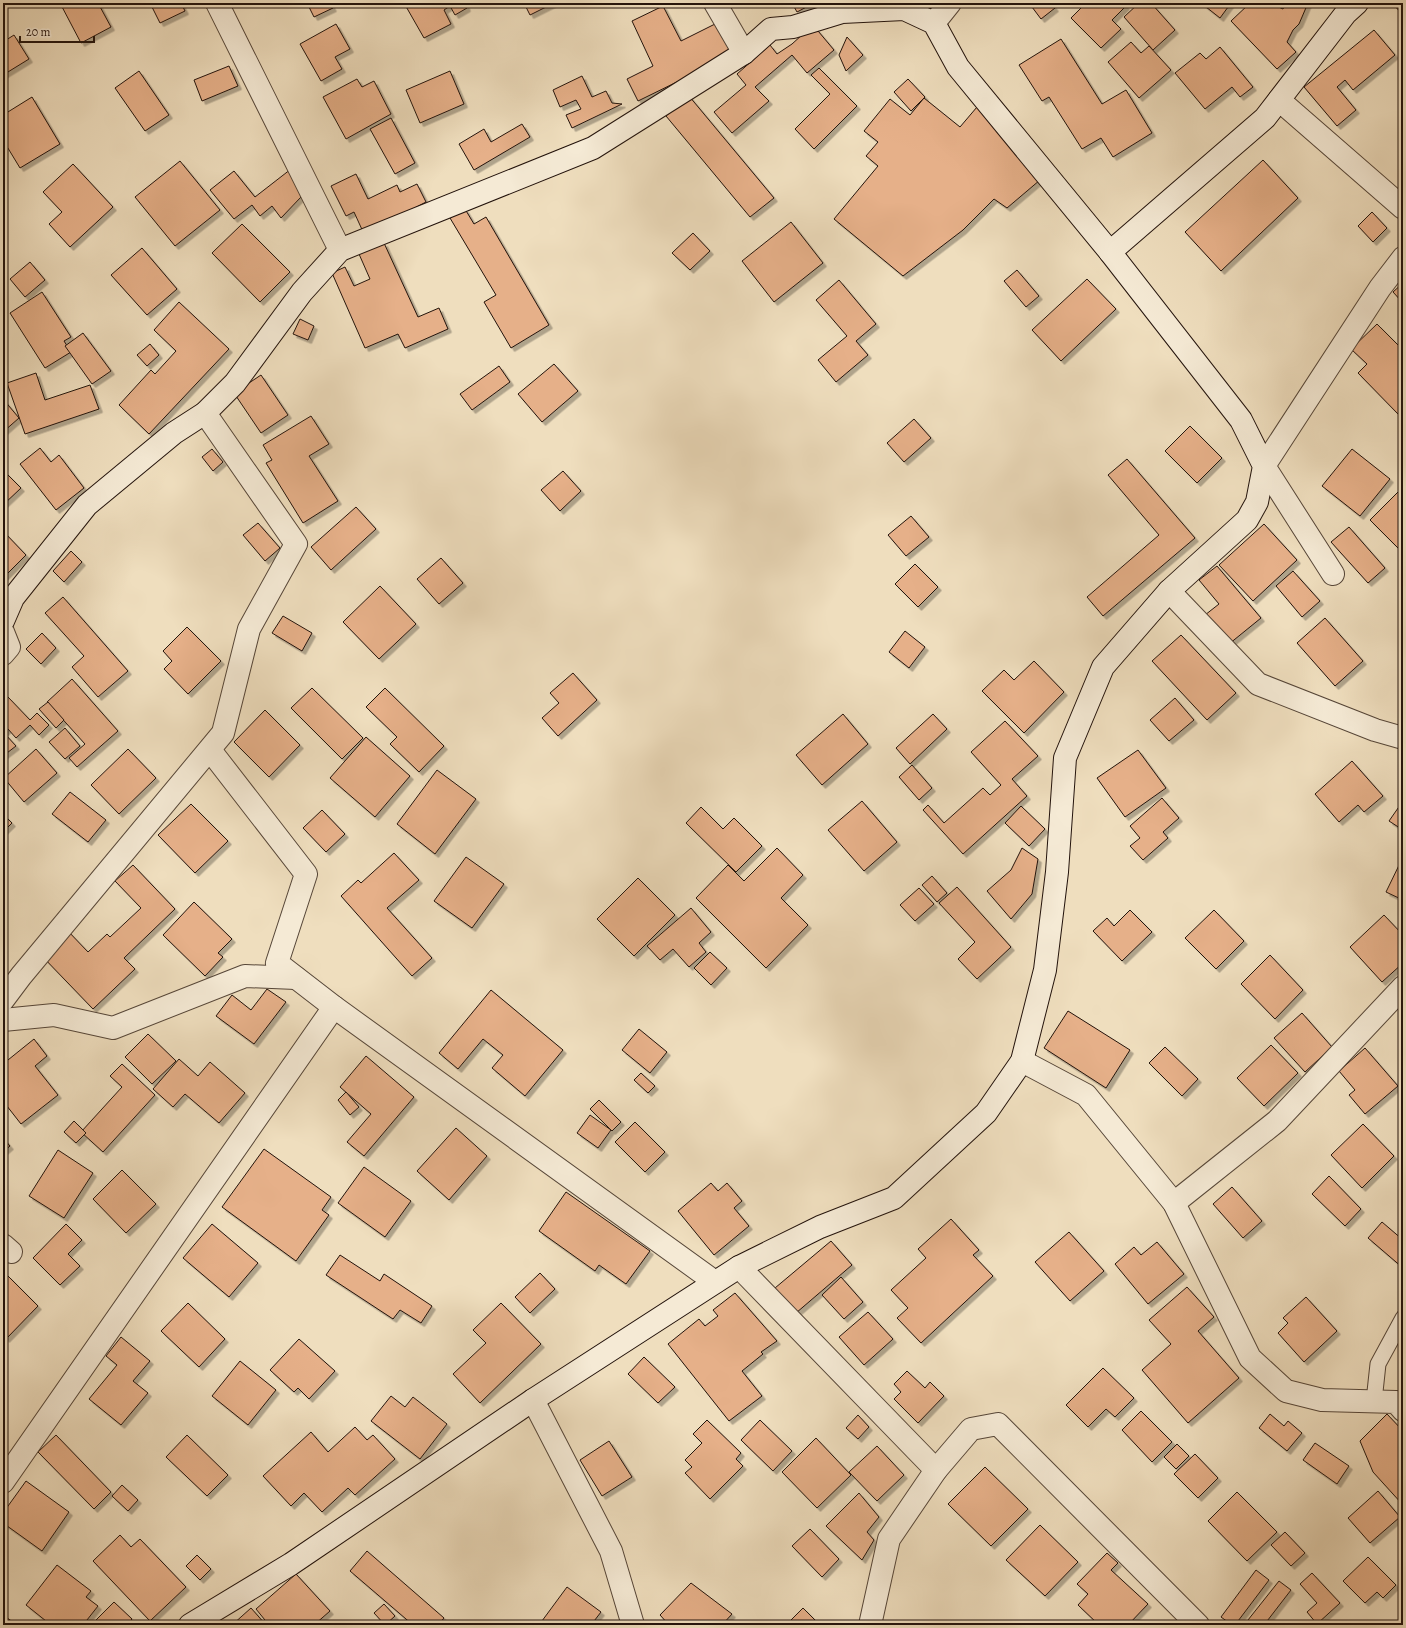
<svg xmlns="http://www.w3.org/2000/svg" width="1406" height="1628" viewBox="0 0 1406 1628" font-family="Alegreya,serif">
  <defs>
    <filter id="shadow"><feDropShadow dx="3.5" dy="3.5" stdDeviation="0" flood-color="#0004"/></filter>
  </defs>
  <rect width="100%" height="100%" fill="#efdebe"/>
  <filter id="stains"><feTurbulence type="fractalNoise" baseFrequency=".005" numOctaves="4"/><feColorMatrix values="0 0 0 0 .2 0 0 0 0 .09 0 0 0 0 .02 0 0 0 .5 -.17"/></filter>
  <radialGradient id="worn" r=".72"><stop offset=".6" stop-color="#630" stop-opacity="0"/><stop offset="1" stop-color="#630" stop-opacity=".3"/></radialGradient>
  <g fill="#e6b089" stroke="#23130c" filter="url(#shadow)">
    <path d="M60,3H98L111,27L81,43Z"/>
    <path d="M150,3H181L185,11L160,23Z"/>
    <path d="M307,3H330L333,8L314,17Z"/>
    <path d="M404,3H465L467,8L455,15L450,6L444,10L451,24L424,38Z"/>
    <path d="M524,3H554L530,15Z"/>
    <path d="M792,3H814L797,12Z"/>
    <path d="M1029,3H1051L1055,8L1041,19Z"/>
    <path d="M1086,3H1123L1126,6L1112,20L1121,29L1101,48L1071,18Z"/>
    <path d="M1139,3H1151L1175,30L1153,50L1124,17Z"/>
    <path d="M1201,3H1231L1220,18Z"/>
    <path d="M1250,3H1270L1283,9L1286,3H1308L1299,24L1293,30L1287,42L1296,52L1277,69L1231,21Z"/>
    <path d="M1395,3H1403V15L1393,4Z"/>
    <path d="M663,6L681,41L717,23L732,55L638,101L627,79L653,66L632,21Z"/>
    <path d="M336,24L350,49L335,57L342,69L321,81L300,44Z"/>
    <path d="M813,25L834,50L807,73L792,55L755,87L769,101L732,133L714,112L746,85L737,74L770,45L777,54L792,44Z"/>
    <path d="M1374,30L1395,55L1353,90L1345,80L1337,87L1356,110L1337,126L1304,87Z"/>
    <path d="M14,35L29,59L3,75V42Z"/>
    <path d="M847,37L863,55L846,71L839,55Z"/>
    <path d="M1061,39L1102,104L1126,90L1152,133L1113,157L1101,138L1082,149L1049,97L1042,101L1019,65Z"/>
    <path d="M1131,42L1141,53L1149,46L1171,70L1139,98L1108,62Z"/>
    <path d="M1220,47L1253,87L1240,97L1232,87L1205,109L1175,73L1200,53L1206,59Z"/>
    <path d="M229,66L238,86L202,101L194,80Z"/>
    <path d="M819,68L857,106L814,149L795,129L830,94L811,75Z"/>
    <path d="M139,71L169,115L145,131L115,88Z"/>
    <path d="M450,71L464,104L420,123L406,90Z"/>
    <path d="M582,76L592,97L606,91L612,103L622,104L572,128L566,115L581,109L576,100L560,107L553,90Z"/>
    <path d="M357,79L362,87L374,81L391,114L346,139L323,97Z"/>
    <path d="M908,79L925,97L911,111L894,92Z"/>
    <path d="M689,96L774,198L750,217L666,116Z"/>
    <path d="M32,97L60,144L20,168L3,140V115Z"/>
    <path d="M924,98L960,127L977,107L1040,180L1007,208L994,199L963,230L903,276L834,219L878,166L866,156L878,142L864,131L890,99L910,115Z"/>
    <path d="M391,118L415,163L395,174L370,129Z"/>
    <path d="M522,124L530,137L474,170L459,144L484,129L491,142Z"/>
    <path d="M1263,160L1298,198L1221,271L1185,232Z"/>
    <path d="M180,161L220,210L175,246L135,197Z"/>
    <path d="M73,164L113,207L70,247L49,224L62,212L43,192Z"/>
    <path d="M291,169L301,197L281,218L272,206L260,216L252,205L234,219L210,190L234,171L255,197Z"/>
    <path d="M356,174L368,199L397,185L400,192L417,184L426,202L364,234L354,212L346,216L331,186Z"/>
    <path d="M465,209L474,224L486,217L549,325L511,348L484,302L496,295L450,218Z"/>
    <path d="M1372,212L1387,228L1373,242L1358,226Z"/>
    <path d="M791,222L823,263L774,302L742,261Z"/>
    <path d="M242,224L290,272L260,302L212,253Z"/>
    <path d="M693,233L710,251L690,270L672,253Z"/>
    <path d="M384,243L418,317L439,308L448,329L405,348L398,334L365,348L332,273L345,267L354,286L370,279L359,254Z"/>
    <path d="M142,248L177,289L147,315L111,275Z"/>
    <path d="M30,262L45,280L25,297L10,279Z"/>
    <path d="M1017,270L1039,296L1026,307L1004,281Z"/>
    <path d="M1087,279L1116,309L1061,361L1032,330Z"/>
    <path d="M839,280L876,324L856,341L868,355L836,382L818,360L847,336L816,300Z"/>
    <path d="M1403,283V303L1393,292Z"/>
    <path d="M42,292L71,337L64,341L71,352L45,368L10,313Z"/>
    <path d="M179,302L229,349L149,434L119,405L151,370L155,374L176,351L154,330Z"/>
    <path d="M300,319L314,326L308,340L293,334Z"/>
    <path d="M1377,324L1403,350V411L1399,415L1358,373L1367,364L1351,349Z"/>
    <path d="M83,333L111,371L92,384L65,346Z"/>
    <path d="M150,344L159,355L147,366L137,355Z"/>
    <path d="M554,364L578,391L542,422L518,394Z"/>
    <path d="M499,366L510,382L472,410L460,394Z"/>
    <path d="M36,373L45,400L90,385L99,409L25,434L7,383Z"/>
    <path d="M261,375L288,415L261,433L234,393Z"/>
    <path d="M3,399L19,418L3,432Z"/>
    <path d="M311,416L329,444L309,456L338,501L303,523L266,463L272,460L263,445Z"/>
    <path d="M914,419L931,438L904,462L887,443Z"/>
    <path d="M1190,426L1222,458L1197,483L1165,451Z"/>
    <path d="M40,448L51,462L59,455L84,488L56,510L20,464Z"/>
    <path d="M212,449L223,462L213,471L202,457Z"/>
    <path d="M1352,449L1390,479L1360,516L1322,486Z"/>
    <path d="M1127,459L1195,538L1103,616L1087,597L1159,535L1108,475Z"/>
    <path d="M4,471L21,488L3,505V472Z"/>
    <path d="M563,471L581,491L560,511L541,490Z"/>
    <path d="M1403,487V553L1370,520Z"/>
    <path d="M356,507L376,529L331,570L311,547Z"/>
    <path d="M911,516L929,537L906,556L888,535Z"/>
    <path d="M258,523L280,548L265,561L243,535Z"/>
    <path d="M1264,524L1297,560L1253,601L1219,565Z"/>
    <path d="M1349,527L1385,568L1368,583L1331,542Z"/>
    <path d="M3,531L26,555L3,578Z"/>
    <path d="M71,551L82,562L64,582L53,571Z"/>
    <path d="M441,558L463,583L439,604L417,579Z"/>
    <path d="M915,564L938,587L918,607L895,584Z"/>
    <path d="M1217,566L1261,618L1229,644L1205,615L1219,604L1199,580Z"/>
    <path d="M1293,571L1320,601L1302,617L1276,586Z"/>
    <path d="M380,586L416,624L379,659L343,622Z"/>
    <path d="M63,597L128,671L98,697L72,667L84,656L45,613Z"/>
    <path d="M283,616L312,633L302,651L272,633Z"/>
    <path d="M1325,618L1363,661L1335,686L1297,643Z"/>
    <path d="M187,627L221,661L188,694L164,669L172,661L163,651Z"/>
    <path d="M905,631L925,647L909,668L889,652Z"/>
    <path d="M42,633L56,648L41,664L26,649Z"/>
    <path d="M1181,635L1236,693L1207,720L1152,661Z"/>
    <path d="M1034,661L1064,692L1024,733L982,691L1004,670L1014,680Z"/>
    <path d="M573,673L597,700L558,736L542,718L559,703L550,693Z"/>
    <path d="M72,679L118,731L77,767L69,758L85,744L47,702Z"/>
    <path d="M312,688L363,738L342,759L291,708Z"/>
    <path d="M385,688L444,746L419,772L390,744L397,737L366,707Z"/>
    <path d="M8,697L30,720L37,713L49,725L39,735L30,725L16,738L8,729L3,734V703Z"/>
    <path d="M1175,698L1194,720L1169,741L1150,720Z"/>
    <path d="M48,702L64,720L56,728L39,709Z"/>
    <path d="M265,710L300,745L269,777L234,742Z"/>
    <path d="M843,714L868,744L822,785L796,755Z"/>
    <path d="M933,714L947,729L910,764L896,748Z"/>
    <path d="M1005,721L1038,756L1012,779L1027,796L963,854L923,810L928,805L944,823L983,788L990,795L1001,785L971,752Z"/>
    <path d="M65,728L80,746L65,759L49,742Z"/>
    <path d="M5,734L16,746L3,756V736Z"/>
    <path d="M366,737L410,776L375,817L330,778Z"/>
    <path d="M36,749L57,773L24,802L4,778Z"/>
    <path d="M128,749L156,778L119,814L91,785Z"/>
    <path d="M1138,750L1166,788L1125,817L1097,778Z"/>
    <path d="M1352,761L1383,796L1364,812L1358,805L1339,822L1315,794Z"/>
    <path d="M912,765L932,788L919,800L899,777Z"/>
    <path d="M437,770L476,799L435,854L397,824Z"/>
    <path d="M70,792L106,820L88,842L52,814Z"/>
    <path d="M1162,798L1179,818L1163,832L1168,838L1143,860L1130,846L1140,838L1130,826Z"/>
    <path d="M862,801L897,842L864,871L828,830Z"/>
    <path d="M1403,801V830L1389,821Z"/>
    <path d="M191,804L228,841L195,873L158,835Z"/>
    <path d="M1021,806L1045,829L1029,846L1005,823Z"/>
    <path d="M701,807L723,829L734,818L762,846L736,872L686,823Z"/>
    <path d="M322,810L345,834L326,852L303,828Z"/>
    <path d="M3,814L12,823L3,832Z"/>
    <path d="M777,848L803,875L781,898L808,925L766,968L696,898L728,865L744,881Z"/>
    <path d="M1022,848L1038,859L1032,894L1011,919L987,891L1011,870Z"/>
    <path d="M394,853L419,880L387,908L432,958L412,976L341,896L358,880L361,883Z"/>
    <path d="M466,857L504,884L472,928L434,901Z"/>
    <path d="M1403,857V900L1386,892Z"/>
    <path d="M133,865L175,909L124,958L135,969L93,1009L40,954L66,929L88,952L107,934L110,937L141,908L115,881Z"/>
    <path d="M932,876L947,893L937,902L922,885Z"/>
    <path d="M638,878L675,915L634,956L597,919Z"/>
    <path d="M957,887L1011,947L977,979L958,959L975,942L939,903Z"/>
    <path d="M919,888L934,904L915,921L900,905Z"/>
    <path d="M194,902L232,939L218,953L223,957L205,976L163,935Z"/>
    <path d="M691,908L711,932L699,943L706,952L689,967L673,949L660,960L647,946Z"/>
    <path d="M1130,910L1152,932L1122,961L1093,931L1107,918L1114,926Z"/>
    <path d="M1214,910L1244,941L1216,969L1185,938Z"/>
    <path d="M1384,915L1403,935V945L1398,950L1403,955V963L1382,982L1350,947Z"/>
    <path d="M710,952L727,968L711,985L694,968Z"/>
    <path d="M1270,955L1303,990L1275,1019L1241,984Z"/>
    <path d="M267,989L286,1002L254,1044L216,1016L232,995L251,1010Z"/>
    <path d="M491,990L563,1050L525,1096L492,1068L503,1055L483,1039L458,1069L439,1053Z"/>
    <path d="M1068,1011L1130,1050L1106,1088L1044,1048Z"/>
    <path d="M1302,1013L1332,1047L1305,1072L1274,1038Z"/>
    <path d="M639,1029L667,1052L650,1073L622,1050Z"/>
    <path d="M148,1034L176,1061L152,1084L125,1057Z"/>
    <path d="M34,1039L47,1056L35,1066L58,1095L21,1124L3,1101V1064Z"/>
    <path d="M1271,1045L1298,1073L1264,1106L1237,1078Z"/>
    <path d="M1165,1047L1198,1079L1182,1096L1149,1063Z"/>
    <path d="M1365,1048L1398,1086L1365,1114L1349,1095L1355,1090L1339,1071Z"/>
    <path d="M366,1056L414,1097L364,1156L347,1142L371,1114L340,1087Z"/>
    <path d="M179,1059L198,1076L210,1062L245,1093L219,1123L185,1094L173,1107L153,1089Z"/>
    <path d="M122,1064L155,1095L103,1152L81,1132L122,1087L110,1076Z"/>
    <path d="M641,1073L655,1086L648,1093L634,1080Z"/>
    <path d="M346,1092L359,1107L350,1115L338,1100Z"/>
    <path d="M599,1100L621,1122L612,1131L590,1109Z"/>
    <path d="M590,1115L611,1130L598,1148L577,1133Z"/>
    <path d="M74,1121L86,1133L76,1143L64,1132Z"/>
    <path d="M635,1122L665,1152L645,1172L615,1142Z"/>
    <path d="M1363,1124L1394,1156L1362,1188L1331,1155Z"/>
    <path d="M456,1128L487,1156L449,1200L417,1171Z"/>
    <path d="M3,1138L10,1146L3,1152Z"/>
    <path d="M264,1149L331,1197L322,1210L329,1215L296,1261L222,1207Z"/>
    <path d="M58,1150L93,1173L64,1218L29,1196Z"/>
    <path d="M364,1167L411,1201L385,1237L338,1203Z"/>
    <path d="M122,1170L156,1204L126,1233L93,1199Z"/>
    <path d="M1329,1176L1361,1209L1345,1226L1312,1194Z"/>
    <path d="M711,1183L718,1191L727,1183L742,1201L734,1208L749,1226L714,1255L678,1211Z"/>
    <path d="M1232,1187L1262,1221L1243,1238L1213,1204Z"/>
    <path d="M566,1192L650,1251L626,1284L599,1265L595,1271L539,1231Z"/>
    <path d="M951,1219L979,1250L973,1255L993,1276L921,1343L897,1318L908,1308L891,1290L926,1258L918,1249Z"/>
    <path d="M1382,1222L1403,1240V1268L1368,1238Z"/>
    <path d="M66,1224L82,1240L68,1254L80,1266L60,1285L33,1258Z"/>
    <path d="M212,1224L258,1263L229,1297L183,1258Z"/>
    <path d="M1069,1232L1104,1271L1070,1301L1035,1262Z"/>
    <path d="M831,1241L852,1265L796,1313L775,1288Z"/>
    <path d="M1157,1242L1184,1274L1148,1304L1115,1264L1134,1247L1141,1255Z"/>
    <path d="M340,1255L380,1281L384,1274L432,1306L421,1323L400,1310L393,1319L326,1275Z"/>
    <path d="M540,1273L555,1289L530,1313L515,1297Z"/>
    <path d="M7,1275L38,1306L6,1339L3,1335V1279Z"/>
    <path d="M841,1277L863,1302L844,1319L822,1295Z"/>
    <path d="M1187,1287L1214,1317L1198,1331L1239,1378L1188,1423L1142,1370L1171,1344L1149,1320Z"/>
    <path d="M735,1293L777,1341L761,1352L763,1354L742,1371L762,1396L729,1421L668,1344L699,1319L705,1326L718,1316L713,1310Z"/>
    <path d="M1306,1297L1337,1331L1304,1362L1278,1333L1288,1323L1283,1318Z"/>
    <path d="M188,1303L225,1339L199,1367L161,1331Z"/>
    <path d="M501,1303L541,1344L480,1403L453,1374L486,1343L473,1330Z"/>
    <path d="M868,1312L893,1339L864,1365L839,1337Z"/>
    <path d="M121,1337L150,1361L133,1381L148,1393L121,1425L89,1399L117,1365L106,1356Z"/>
    <path d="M299,1339L335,1371L309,1399L298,1388L294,1392L270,1370Z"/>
    <path d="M644,1357L675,1387L658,1403L628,1374Z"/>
    <path d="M240,1361L276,1390L248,1425L212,1396Z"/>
    <path d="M1103,1368L1134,1398L1115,1417L1106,1409L1088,1427L1066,1405Z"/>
    <path d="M907,1371L925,1388L930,1382L944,1396L918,1423L894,1399L901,1392L894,1384Z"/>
    <path d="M391,1396L405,1407L413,1397L447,1424L420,1459L371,1421Z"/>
    <path d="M1141,1411L1172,1442L1152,1462L1122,1430Z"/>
    <path d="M1270,1414L1284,1426L1288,1421L1302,1433L1287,1451L1259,1428Z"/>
    <path d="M1387,1414L1403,1431V1505L1373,1472L1360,1441Z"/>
    <path d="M858,1415L869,1427L858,1439L846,1428Z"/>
    <path d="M707,1420L741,1453L736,1459L743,1466L710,1499L685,1473L692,1467L685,1460L702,1443L693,1434Z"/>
    <path d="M760,1420L792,1451L773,1471L741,1440Z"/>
    <path d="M355,1427L367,1440L373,1435L395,1459L355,1495L348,1488L322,1512L304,1493L291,1506L263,1476L311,1432L328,1452Z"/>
    <path d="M56,1435L111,1492L94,1509L38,1452Z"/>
    <path d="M187,1435L228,1475L207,1496L166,1457Z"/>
    <path d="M816,1438L851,1475L817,1508L782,1472Z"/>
    <path d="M609,1441L632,1477L602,1496L580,1460Z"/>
    <path d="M1315,1443L1349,1466L1337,1484L1303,1460Z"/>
    <path d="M1177,1444L1189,1456L1176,1469L1164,1457Z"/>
    <path d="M877,1446L904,1475L877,1501L849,1472Z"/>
    <path d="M1195,1454L1218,1478L1198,1498L1174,1474Z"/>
    <path d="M985,1467L1028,1509L991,1546L948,1504Z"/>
    <path d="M26,1481L69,1512L42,1551L3,1523V1513Z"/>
    <path d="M122,1485L138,1500L128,1511L112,1496Z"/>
    <path d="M1378,1491L1400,1517L1370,1543L1348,1518Z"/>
    <path d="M1237,1492L1277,1532L1247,1561L1208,1521Z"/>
    <path d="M859,1493L879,1517L867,1532L874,1540L862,1560L826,1526Z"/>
    <path d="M1040,1525L1078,1562L1045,1596L1006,1560Z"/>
    <path d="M810,1529L839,1559L822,1577L792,1546Z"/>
    <path d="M1285,1532L1305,1553L1291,1566L1271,1545Z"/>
    <path d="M120,1535L131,1547L140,1539L186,1587L150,1621L93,1561Z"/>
    <path d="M367,1551L444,1618L438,1625H413L350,1571Z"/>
    <path d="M1107,1553L1118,1563L1111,1570L1148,1604L1128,1625H1099L1078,1605L1088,1594L1077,1584Z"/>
    <path d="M197,1555L211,1569L200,1580L186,1566Z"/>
    <path d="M1368,1557L1396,1585L1383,1598L1377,1592L1365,1603L1343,1581Z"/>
    <path d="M57,1565L91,1591L86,1597L98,1606L83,1625H51L26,1605Z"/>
    <path d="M1256,1570L1269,1580L1235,1625H1232L1221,1617Z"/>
    <path d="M1312,1573L1340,1603L1317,1624L1307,1612L1317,1603L1300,1584Z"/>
    <path d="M296,1574L330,1611L314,1625H269L256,1609Z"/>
    <path d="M1279,1581L1291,1590L1264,1625H1244Z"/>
    <path d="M691,1583L732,1614L722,1625H669L660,1615Z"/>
    <path d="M567,1587L601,1612L591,1625H539Z"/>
    <path d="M114,1602L132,1619L126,1625H91Z"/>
    <path d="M384,1604L395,1616L385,1625L374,1613Z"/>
    <path d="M251,1608L266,1625H232Z"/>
    <path d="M803,1608L820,1625H786Z"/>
    <path d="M3,1615L17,1625H3Z"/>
  </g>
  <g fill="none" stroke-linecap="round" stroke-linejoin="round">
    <defs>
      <path id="lane" d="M1374,1401L1378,1364L1403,1318"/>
      <g id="street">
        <path d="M217,3L340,250"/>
        <path d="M715,3L744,53"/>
        <path d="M934,23L950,3"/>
        <path d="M1279,100L1403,208"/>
        <path d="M1333,574L1264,466L1380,288L1403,258"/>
        <path d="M1169,591L1258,684L1375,730L1403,738"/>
        <path d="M3,632L9,647L3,654"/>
        <path d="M210,750L306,874L277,963L334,1007L715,1282"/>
        <path d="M3,1000L21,976L223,733L249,629L296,544L205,413"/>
        <path d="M3,1020L54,1015L113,1028L245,976L296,978"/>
        <path d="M1022,1061L1086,1095L1174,1203L1250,1358L1286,1391L1322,1400L1396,1402L1403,1410"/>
        <path d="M1174,1203L1277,1121L1403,987"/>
        <path d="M3,1245L11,1252"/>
        <path d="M739,1267L936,1470"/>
        <path d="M533,1400L611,1551L633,1625"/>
        <path d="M3,1482L334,1007"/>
        <path d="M870,1625L889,1539L936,1470L971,1429L998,1424L1198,1625"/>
      </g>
      <g id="secondary">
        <path d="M1110,252L1265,118L1346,13L1357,3"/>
        <path d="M3,621L13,598L87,505L174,433L205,413L235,383L302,292L340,250L593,148L744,53L771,29L793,27L842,12L904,9L934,23L958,67L1110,252L1241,420L1264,466L1257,502L1247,520L1169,591L1103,667L1065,758L1057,872L1045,970L1022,1061L986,1113L894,1198L820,1227L739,1267L533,1400L291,1564L190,1625"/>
      </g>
    </defs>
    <use href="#lane" stroke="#564638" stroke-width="17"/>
    <use href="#street" stroke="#564638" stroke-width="24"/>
    <use href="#secondary" stroke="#23130c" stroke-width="24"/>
    <use href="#lane" stroke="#f5ead5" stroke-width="15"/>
    <use href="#street" stroke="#f5ead5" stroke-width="22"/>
    <use href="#secondary" stroke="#f5ead5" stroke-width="22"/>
  </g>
  <rect width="1406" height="1628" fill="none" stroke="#efdebe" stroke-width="16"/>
  <rect x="4" y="4" width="1398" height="1620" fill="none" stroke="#23130c" stroke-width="2"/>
  <rect x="8" y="8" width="1390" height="1612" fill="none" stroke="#23130c"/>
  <path d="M20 36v6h74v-6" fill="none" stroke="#23130c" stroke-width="2"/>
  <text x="26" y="36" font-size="12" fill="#23130c" stroke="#f5ead5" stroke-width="3" paint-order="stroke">20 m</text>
  <rect width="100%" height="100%" filter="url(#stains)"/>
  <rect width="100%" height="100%" fill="url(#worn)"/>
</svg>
